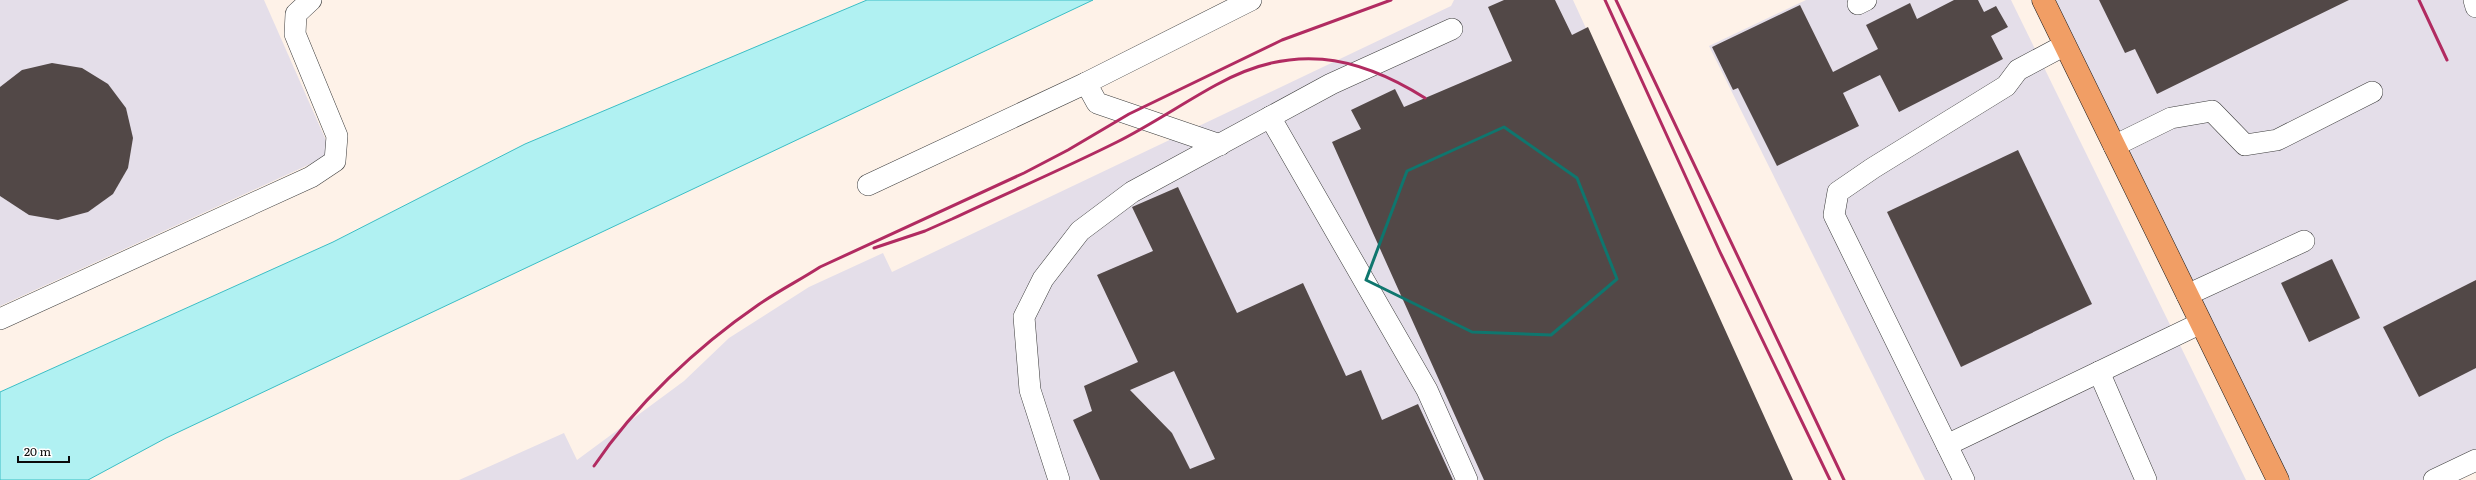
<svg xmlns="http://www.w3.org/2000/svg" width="2476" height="480" viewBox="0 0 2476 480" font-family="Literata,serif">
  <rect width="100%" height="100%" fill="#fef2e8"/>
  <g fill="#e4dee9">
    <path d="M0,0H264L332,154L0,306Z"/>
    <path d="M1454,0H1573L1793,480H459L564,433L577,460L684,381L729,338L809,287L883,253L892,272L1451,6Z"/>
    <path d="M1806,0H2011L2246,480H1925L1709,46Z"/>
    <path d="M2043,0H2476V460L2434,480H2278Z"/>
  </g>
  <path fill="#b0f1f2" stroke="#3bbec5" d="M867,0H1093L166,438L88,480H0V392L333,242L525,144Z"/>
  <g fill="#524847" fill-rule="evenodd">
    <path d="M1504,0H1555L1572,35L1588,27L1793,480H1484L1332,142L1361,129L1351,110L1395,89L1404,107L1512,61L1488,7Z"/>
    <path d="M1954,0H1978L1984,12L1996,6L2008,27L1991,36L2003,59L1899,112L1880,75L1843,93L1859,126L1777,166L1738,88L1733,90L1712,47L1800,5L1833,72L1878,49L1866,25L1910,3L1917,19Z"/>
    <path d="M2099,0H2349L2157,94L2135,49L2125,53Z"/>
    <path d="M52,63L82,68L108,84L126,108L133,138L128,168L113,194L88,212L58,220L29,215L0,196V87L22,70Z"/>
    <path d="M2018,150L2092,304L1961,367L1887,212Z"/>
    <path d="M1178,187L1237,313L1303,283L1346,376L1361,370L1382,420L1418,404L1453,480H1100L1073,420L1092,411L1084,386L1138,362L1097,275L1153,251L1132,207ZM1174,371L1215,459L1190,469L1172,433L1130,390Z"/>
    <path d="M2332,259L2360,318L2309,342L2281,283Z"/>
    <path d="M2476,280V368L2419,397L2383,327Z"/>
  </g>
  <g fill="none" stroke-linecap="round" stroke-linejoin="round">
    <defs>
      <g id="minor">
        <path d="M2474,0L2476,7"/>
        <path d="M1858,4L1866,0"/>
        <path d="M1086,83L1251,0"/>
        <path d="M1270,117L1427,390L1467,480"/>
        <path d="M2114,146L2171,118L2212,111L2245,145L2277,140L2372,92"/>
        <path d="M868,185L1086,83L1097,103L1220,145"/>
        <path d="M2187,295L2304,241"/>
        <path d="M0,319L311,177L335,161L337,136L295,34L296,14L311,0"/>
        <path d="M2099,372L2201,323"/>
        <path d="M1947,445L2099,372L2146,480"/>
        <path d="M1059,480L1030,390L1024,317L1043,279L1080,231L1132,192L1331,84L1452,29"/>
        <path d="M1964,480L1834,215L1838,192L1873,168L2006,86L2018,70L2065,45"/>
        <path d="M2434,480L2476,460"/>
      </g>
      <path id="major" d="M2043,0L2278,480"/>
    </defs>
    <use href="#minor" stroke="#3d3d3d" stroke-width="22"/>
    <use href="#major" stroke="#1b1b1b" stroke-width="23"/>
    <use href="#minor" stroke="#fff" stroke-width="21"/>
    <use href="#major" stroke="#f19e65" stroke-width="22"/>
    <g stroke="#b12b61" stroke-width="3">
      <path d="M1605,0L1720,252L1830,480"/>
      <path d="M1616,0L1844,480"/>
      <path d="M2419,0L2447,60"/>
      <path d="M874,248L925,231L952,219C1007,193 1063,169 1117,142C1151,125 1183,103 1216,85C1291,43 1355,54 1425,98"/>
      <path d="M594,466C635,405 697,347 758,305C778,291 800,280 820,267L1024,173L1068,150L1129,114L1282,40L1391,0"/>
    </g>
  </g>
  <path fill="none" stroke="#0f766e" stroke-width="3" stroke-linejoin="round" d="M1504,127L1577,178L1617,279L1551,335L1472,332L1366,280L1407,171Z"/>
  <path d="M18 456v6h51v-6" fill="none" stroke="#0a0a0a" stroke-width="2"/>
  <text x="24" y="456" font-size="12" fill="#0a0a0a" stroke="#ffffff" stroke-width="3" paint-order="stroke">20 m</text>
</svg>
